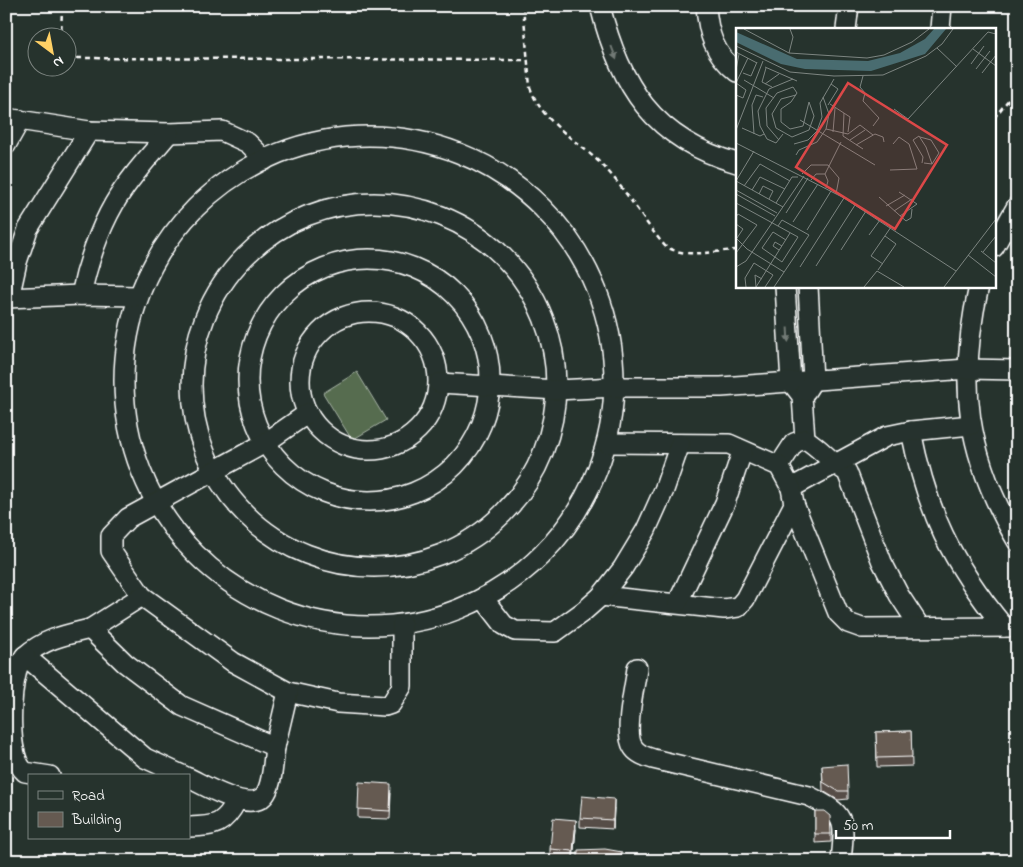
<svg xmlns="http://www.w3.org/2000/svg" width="1023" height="867" viewBox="0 0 1023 867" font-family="'Indie Flower',sans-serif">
  <rect width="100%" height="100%" fill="#26332d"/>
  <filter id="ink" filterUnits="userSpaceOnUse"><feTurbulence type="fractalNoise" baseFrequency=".02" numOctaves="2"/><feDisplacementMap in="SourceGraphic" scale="10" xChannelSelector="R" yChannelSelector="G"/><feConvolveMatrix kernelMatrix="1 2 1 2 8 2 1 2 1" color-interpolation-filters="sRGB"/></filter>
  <g filter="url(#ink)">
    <path fill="#566c50" stroke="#aab6a8" d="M357,372L386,420L352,440L323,393Z"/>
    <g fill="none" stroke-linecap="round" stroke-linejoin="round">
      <defs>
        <g id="minor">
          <path d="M600,6C620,86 654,140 737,163"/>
          <path d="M706,6C708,34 714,54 737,72"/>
          <path d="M846,29L849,6"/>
          <path d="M940,29L942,6"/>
          <path d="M6,118L89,131L169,133L222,131L248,143L265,160"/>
          <circle cx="369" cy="381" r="245"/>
          <path d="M6,145L20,120"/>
          <circle cx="374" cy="385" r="182"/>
          <path d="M994,247L1017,206"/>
          <circle cx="369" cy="380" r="121"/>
          <path d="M785,286L791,382L802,396L805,439"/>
          <path d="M979,286C957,383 966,455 1017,541"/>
          <path d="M81,295C87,265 99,230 114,204C129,178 150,156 169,133"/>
          <path d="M6,298L81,295L138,296"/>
          <path d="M9,298L17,262L28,229L89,131"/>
          <circle cx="369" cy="381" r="69"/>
          <path d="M439,383L557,390L615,387H721L967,369L1017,370"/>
          <path d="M806,391L813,380L808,286"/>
          <path d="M308,413L265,443L128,518L111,536V551L142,596L233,662L288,692L338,703L385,706L391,704L402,686V624"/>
          <path d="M911,431C927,512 951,562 1004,627"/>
          <path d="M779,466L794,443L805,439C821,448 831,463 847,472L882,562L899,595L920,627"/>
          <path d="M791,488L887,436L911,431L971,425"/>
          <path d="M794,504L838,613L848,623L862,628L1017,627"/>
          <path d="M142,596L90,629L125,663L182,706L275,747L288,692"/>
          <path d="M601,596L724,609L738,607L745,599L794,504L791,488L779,466L729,444L607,443"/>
          <path d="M483,598L504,625L515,631L555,632L584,611L601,596L623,568L646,530L664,490L680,444"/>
          <path d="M678,602L725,503L742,452"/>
          <path d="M90,629C65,635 44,639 25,656L145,758L184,776"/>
          <path d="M25,656C22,661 18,665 17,670C11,693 6,756 25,772L50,776"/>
          <path d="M637,668C635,687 623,732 633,747C637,754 646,757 653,759L809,796C847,815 845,820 841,861"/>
          <path d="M189,778C206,786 253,815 266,793C273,781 273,761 275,747"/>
          <path d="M189,827C216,826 224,825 237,800"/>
        </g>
      </defs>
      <use href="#minor" stroke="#fff" stroke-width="22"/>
      <g stroke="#fff" stroke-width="2.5" stroke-dasharray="5 4" stroke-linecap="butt">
        <path d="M523,6L530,87C543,126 581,141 607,170C628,193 644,222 665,246C686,259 713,251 737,250"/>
        <path d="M61,38L62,6"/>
        <path d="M68,58L526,60"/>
        <path d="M994,118L1017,89"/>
      </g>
      <use href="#minor" stroke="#26332d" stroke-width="19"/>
    </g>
    <g fill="#574d46" stroke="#fff">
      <path d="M911,731L912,766L877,767L876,732Z"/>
      <path d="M822,766L848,791V799L838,800L823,791Z"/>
      <path d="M391,793L390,819L358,818V809Z"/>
      <path d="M614,808L613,829L580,827V818Z"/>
      <path d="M815,811L831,834V842L815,843Z"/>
      <path d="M576,829L573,860L550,858V849Z"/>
    </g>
    <g fill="#473f39" stroke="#fff">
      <path d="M614,799V808L613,829V820Z"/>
      <path d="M576,820V829L573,860V851Z"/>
    </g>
    <g fill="#655a51" stroke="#fff">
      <path d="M911,731L912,757L877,758L876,732Z"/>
      <path d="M847,764L848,791H838L823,782L822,766Z"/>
      <path d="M359,782L391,784L390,811L358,809Z"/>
      <path d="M582,796L614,799L613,820L580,818Z"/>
      <path d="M815,811H824L830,816L831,834H815Z"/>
      <path d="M553,818L576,820L573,851L550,849Z"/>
      <path d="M605,849L622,852L621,861H578V850Z"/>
      <path d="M957,856V861H931V858Z"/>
    </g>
    <defs><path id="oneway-solid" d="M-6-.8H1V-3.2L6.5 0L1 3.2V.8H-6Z" transform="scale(1.25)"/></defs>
    <g fill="#727a76">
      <use href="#oneway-solid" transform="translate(614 53) rotate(69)"/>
      <use href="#oneway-solid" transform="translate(788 335) rotate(87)"/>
    </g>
  </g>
  <g transform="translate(736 28)">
    <rect width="260" height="260" fill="#26332d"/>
    <path d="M198,1H210L189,26L135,43L69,41L45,36L0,14V4L61,31L132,33L164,25L189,11Z" fill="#496c70"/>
    <path fill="none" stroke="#7d8581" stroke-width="1" d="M8,1L53,25L131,30L148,27L176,14L193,1M0,18L54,44L98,48L147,47L190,28L206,16L217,1M201,20L221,39M237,21L260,38M0,24L21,35M53,25L57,9L54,1M235,36L248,18M29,39L61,53M30,40L26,54L36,59M240,41L254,23M0,42L3,26M7,45L15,48L21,34M246,45L260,27M127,48L124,59L129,65L127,73L143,90L137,98M8,52L38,70M0,55L10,62L7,70L0,67M0,55L12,30M29,56L43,46M57,59L61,65L55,74L45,81V94L54,101L67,98L73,74L78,88L73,102L56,109L40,100L36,86L45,71L60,67M94,76L114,89L112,104M92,77L102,61L95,56M158,81L172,91L252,4L260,6M108,85L107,108L127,121M64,92L139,137M6,100L24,108L28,106M90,101L112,106L124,97L137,107M0,102L27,33M97,104L99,80M18,106L16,77L20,67L27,69M47,106L40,115L31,111L24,98L22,83L33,61L57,51M184,109L195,112L203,125L196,136M43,112L31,98L30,80L41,65L57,59M114,112L129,102M177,112L183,108L190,119L196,136L188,135M177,112L187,129L186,135M0,115L108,170L220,243M58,116L72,112L81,103L86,89L84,75L98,51M120,117L139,106L147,109L148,114M60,127L63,122L81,114L90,101L93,86L87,69M154,142L181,141L173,116L163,109L157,116M66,146L75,137H92L103,150L100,166M89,146L105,114M75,152L80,146H89L92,153L90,160M0,153L47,179M0,153L18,123M8,158L24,136L54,153M0,162L41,185M16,162L24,149L49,161M163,164L181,176L164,188M0,166L39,188M23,166L27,158L37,163L33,171M143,169L170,193L175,190L176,181M0,175L62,209L46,234L26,220L37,204L50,212M40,175L56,149H62M150,178L169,167M158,183L176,171M50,185L72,150M0,189L2,186L21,197L0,225M57,194L82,156M0,196L7,201L1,210M71,202L95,163M133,207L144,192M0,210L11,221L48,244M43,222L37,218L39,214L46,218M105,222L130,183M245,223L260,235M247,224L260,208M232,227L260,249M147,236L135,228L155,199M80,238L119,177M0,239L10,233L68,148M64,239L108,170M142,242L160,216L149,208M10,259L9,250L18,235L37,247L29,259M20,259L54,205M20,259L19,247L26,251M38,259L73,207L46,192L42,198M128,259L141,243L168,259M208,259L260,191"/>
    <path fill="#dc4848" fill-opacity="0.15" stroke="#dc4848" stroke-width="2.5" d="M112,55L211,117L159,201L60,139Z"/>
    <rect width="260" height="260" fill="none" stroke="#fff" stroke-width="2.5"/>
  </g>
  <rect width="1023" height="867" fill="none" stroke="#26332d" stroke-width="25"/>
  <rect x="12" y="12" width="998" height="842" fill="none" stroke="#fff" stroke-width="2" filter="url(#ink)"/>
  <rect x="28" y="774" width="162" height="65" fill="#26332d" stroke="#7d8581"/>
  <rect x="38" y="791" width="25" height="8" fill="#26332d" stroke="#7d8581"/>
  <text x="72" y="800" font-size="15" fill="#ffffff">Road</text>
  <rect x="38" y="812" width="25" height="15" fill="#655a51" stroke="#7d8581"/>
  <text x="72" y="824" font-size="15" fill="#ffffff">Building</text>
  <g transform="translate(52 52) rotate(148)"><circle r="24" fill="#26332d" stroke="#7d8581"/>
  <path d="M0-4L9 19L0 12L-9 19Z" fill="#ffd166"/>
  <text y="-8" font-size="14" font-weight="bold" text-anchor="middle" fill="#ffffff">N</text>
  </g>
  <path d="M836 830v8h114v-8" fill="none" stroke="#ffffff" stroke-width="2.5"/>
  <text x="843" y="830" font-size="15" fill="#ffffff" stroke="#26332d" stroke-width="4" paint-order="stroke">50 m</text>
</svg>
